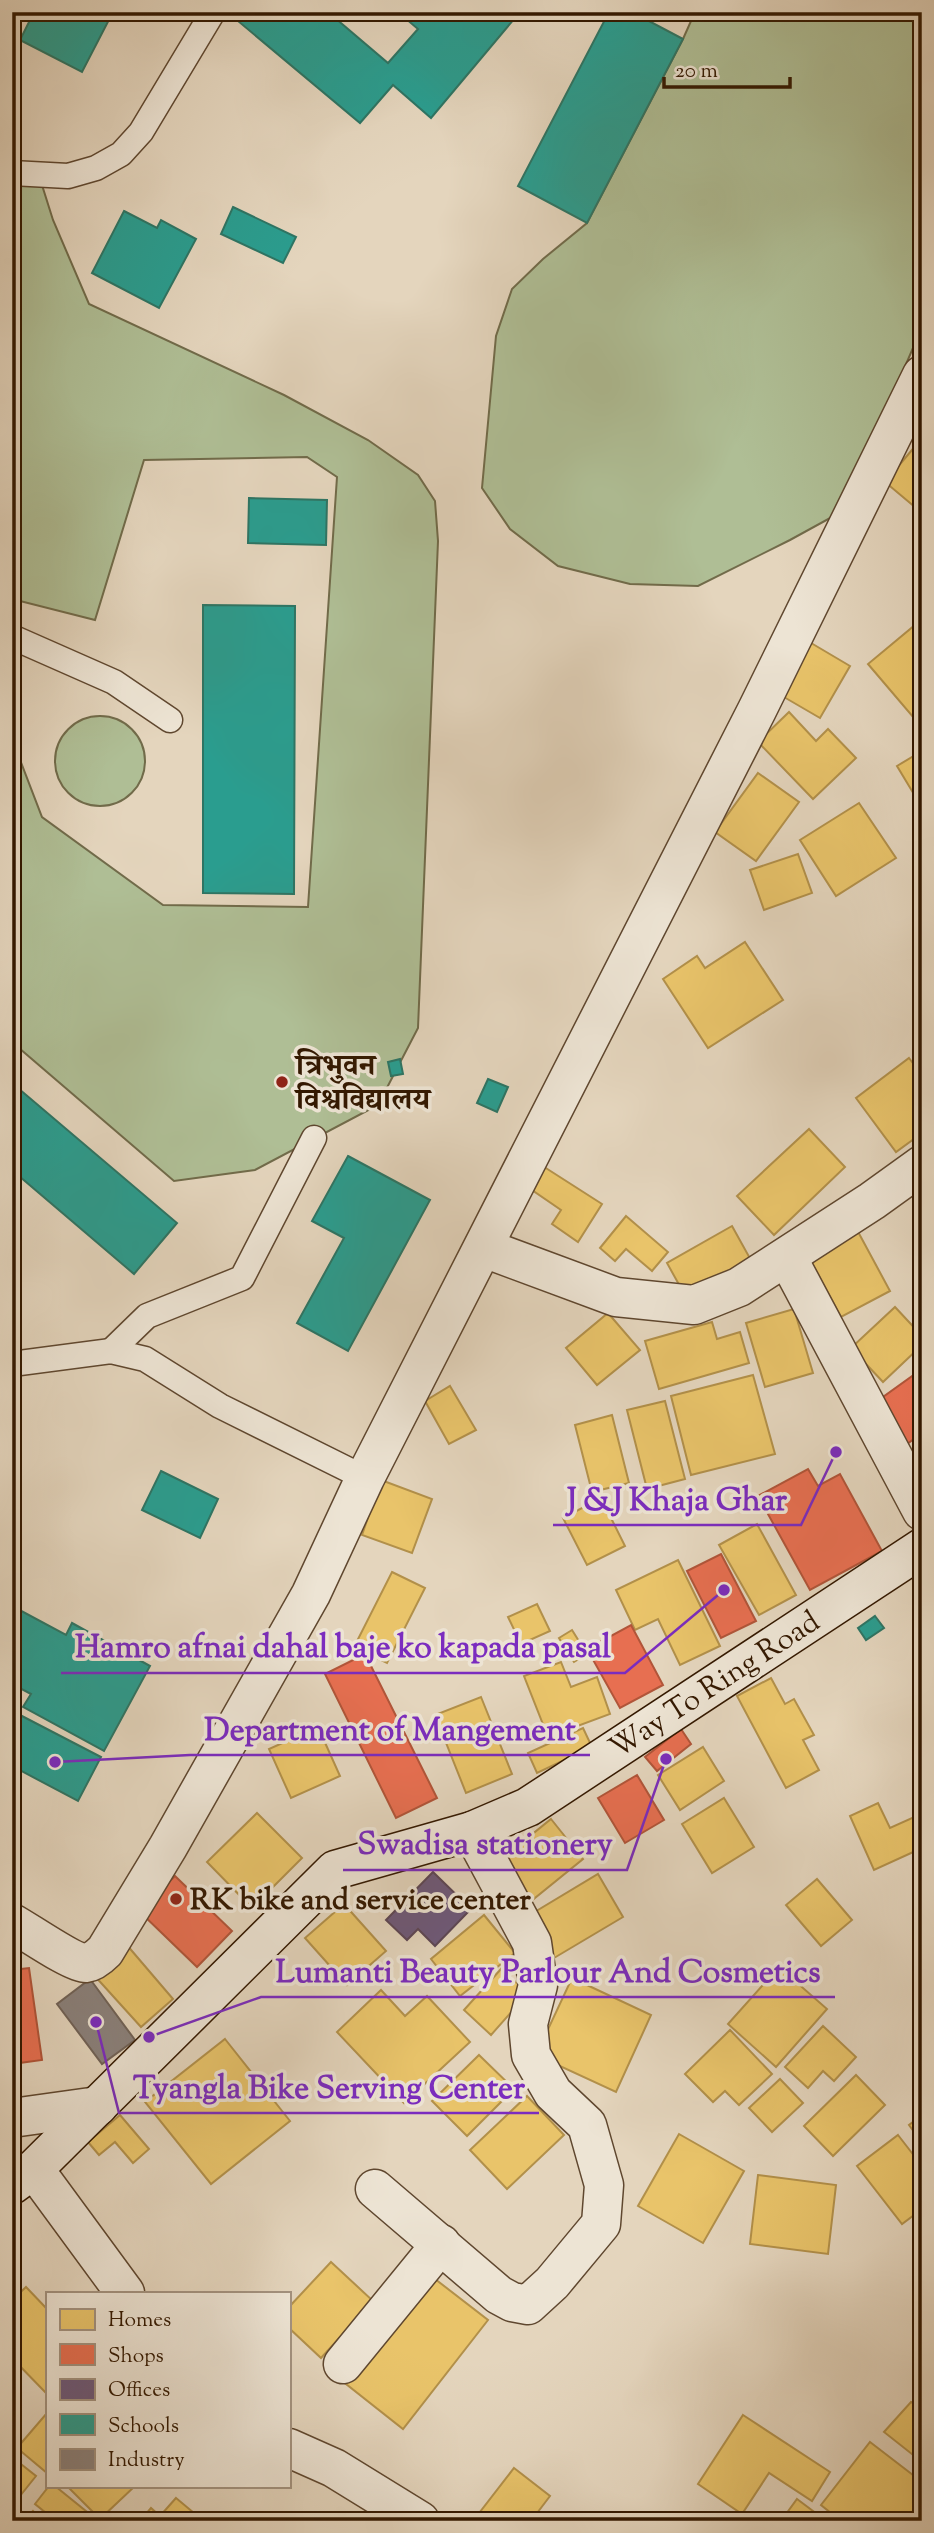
<svg xmlns="http://www.w3.org/2000/svg" width="934" height="2533" viewBox="0 0 934 2533" font-family="'Sorts Mill Goudy','Noto Serif Devanagari',serif">
  <rect width="100%" height="100%" fill="#e4d5bd"/>
  <filter id="stains"><feTurbulence type="fractalNoise" baseFrequency=".00286" numOctaves="4"/><feColorMatrix values="0 0 0 0 .2 0 0 0 0 .09 0 0 0 0 .02 0 0 0 .5 -.17"/></filter>
  <radialGradient id="worn" r=".72"><stop offset=".6" stop-color="#630" stop-opacity="0"/><stop offset="1" stop-color="#630" stop-opacity=".3"/></radialGradient>
  <g fill="#afbe95" stroke="#716b4a" stroke-width="2">
    <path d="M695,12H922V327L843,511L790,540L698,586L630,584L558,566L510,529L482,488L496,336L512,289L543,259L587,223L683,39Z"/>
    <path d="M12,177L41,182L53,220L89,304L284,395L368,440L418,475L435,501L438,541L418,1028L378,1105L255,1170L174,1181L12,1042V739L42,817L163,905L308,907L337,477L307,457L144,460L95,620L12,599Z"/>
    <circle cx="100" cy="761" r="45"/>
  </g>
  <g fill="#e9c46a" stroke="#b2904a" stroke-width="2">
    <path d="M917,444L922,448V513L885,482Z"/>
    <path d="M915,625L922,634V722L919,724L868,664Z"/>
    <path d="M806,640L850,666L820,718L777,693Z"/>
    <path d="M789,712L816,741L828,729L856,758L813,799L758,742Z"/>
    <path d="M922,751V792L915,796L897,766Z"/>
    <path d="M758,773L799,802L756,861L715,832Z"/>
    <path d="M859,803L896,858L836,896L800,840Z"/>
    <path d="M798,854L812,893L764,910L750,870Z"/>
    <path d="M745,942L783,1000L708,1048L663,979L697,956L705,968Z"/>
    <path d="M909,1058L922,1075V1133L896,1152L856,1098Z"/>
    <path d="M809,1129L845,1167L774,1235L737,1196Z"/>
    <path d="M538,1163L602,1204L578,1242L552,1224L561,1210L532,1190Z"/>
    <path d="M626,1216L668,1252L652,1271L626,1249L615,1261L600,1248Z"/>
    <path d="M732,1226L752,1262L687,1299L667,1263Z"/>
    <path d="M856,1228L890,1291L841,1317L807,1254Z"/>
    <path d="M895,1307L922,1336V1345L883,1382L851,1348Z"/>
    <path d="M794,1309L813,1373L765,1387L746,1323Z"/>
    <path d="M608,1313L640,1350L597,1385L566,1348Z"/>
    <path d="M712,1322L717,1339L740,1332L749,1363L659,1389L645,1341Z"/>
    <path d="M753,1375L775,1454L691,1475L671,1396Z"/>
    <path d="M450,1386L476,1430L449,1444L425,1401Z"/>
    <path d="M665,1401L685,1479L647,1489L627,1410Z"/>
    <path d="M612,1415L629,1483L592,1492L575,1425Z"/>
    <path d="M381,1480L432,1499L412,1553L362,1535Z"/>
    <path d="M601,1498L625,1546L587,1565L563,1518Z"/>
    <path d="M757,1524L796,1595L759,1615L719,1545Z"/>
    <path d="M678,1560L720,1646L680,1665L658,1619L635,1630L616,1590Z"/>
    <path d="M392,1572L425,1588L387,1663L354,1647Z"/>
    <path d="M537,1604L550,1631L521,1644L508,1617Z"/>
    <path d="M572,1630L587,1654L574,1662L559,1638Z"/>
    <path d="M561,1662L571,1687L597,1677L610,1714L548,1737L524,1676Z"/>
    <path d="M771,1678L785,1704L794,1699L814,1735L803,1740L819,1770L786,1788L737,1696Z"/>
    <path d="M481,1697L512,1774L466,1793L435,1715Z"/>
    <path d="M318,1727L340,1776L291,1798L269,1749Z"/>
    <path d="M583,1728L592,1747L537,1773L528,1753Z"/>
    <path d="M703,1747L724,1781L680,1810L658,1775Z"/>
    <path d="M724,1798L754,1847L712,1873L682,1824Z"/>
    <path d="M878,1803L890,1828L921,1814L922,1848L874,1870L850,1816Z"/>
    <path d="M257,1813L302,1858L252,1908L207,1862Z"/>
    <path d="M551,1819L583,1859L525,1906L493,1866Z"/>
    <path d="M598,1874L623,1917L554,1958L528,1916Z"/>
    <path d="M817,1879L852,1920L821,1946L786,1905Z"/>
    <path d="M344,1904L386,1951L347,1985L305,1938Z"/>
    <path d="M484,1915L515,1953L460,1996L431,1959Z"/>
    <path d="M126,1944L173,1999L141,2027L93,1974Z"/>
    <path d="M779,1967L827,2009L776,2067L728,2024Z"/>
    <path d="M501,1969L528,1993L491,2035L464,2010Z"/>
    <path d="M572,1978L651,2015L616,2092L536,2055Z"/>
    <path d="M381,1990L405,2016L427,1996L470,2042L404,2103L337,2032Z"/>
    <path d="M823,2026L856,2057L834,2081L823,2071L808,2088L785,2067Z"/>
    <path d="M730,2030L772,2074L739,2105L725,2091L713,2102L685,2074Z"/>
    <path d="M225,2039L290,2121L211,2184L145,2102Z"/>
    <path d="M479,2055L514,2089L467,2136L432,2101Z"/>
    <path d="M856,2075L885,2105L833,2156L804,2126Z"/>
    <path d="M780,2079L803,2103L772,2132L749,2108Z"/>
    <path d="M527,2096L564,2135L507,2189L470,2150Z"/>
    <path d="M120,2115L149,2149L133,2163L115,2142L99,2155L88,2142Z"/>
    <path d="M922,2115V2143L909,2125Z"/>
    <path d="M679,2134L744,2171L703,2243L638,2206Z"/>
    <path d="M898,2135L922,2166V2209L902,2224L857,2166Z"/>
    <path d="M758,2175L836,2185L828,2254L750,2244Z"/>
    <path d="M331,2262L373,2301L321,2358L289,2328V2307Z"/>
    <path d="M426,2272L488,2320L403,2429L341,2380Z"/>
    <path d="M26,2287L47,2309V2394L12,2358V2300Z"/>
    <path d="M911,2402L922,2407V2462L884,2432Z"/>
    <path d="M47,2413V2473L17,2448Z"/>
    <path d="M743,2415L830,2472L812,2501L769,2473L742,2514L698,2484Z"/>
    <path d="M870,2442L922,2482V2521H841L821,2505Z"/>
    <path d="M12,2457L36,2476L12,2506Z"/>
    <path d="M514,2468L550,2496L531,2521H473Z"/>
    <path d="M49,2486H55L92,2516L88,2521H56L35,2504Z"/>
    <path d="M67,2486H135L100,2519Z"/>
    <path d="M176,2498L200,2518L197,2521H140L151,2508L160,2516Z"/>
    <path d="M797,2499L817,2514L813,2521H781Z"/>
    <path d="M33,2511L44,2521H23Z"/>
  </g>
  <g fill="#e76f51" stroke="#b15539" stroke-width="2">
    <path d="M922,1369V1433L907,1444L876,1402Z"/>
    <path d="M808,1469L818,1486L840,1474L882,1551L810,1590L758,1496Z"/>
    <path d="M721,1554L756,1621L721,1638L687,1571Z"/>
    <path d="M631,1625L663,1685L620,1708L587,1649Z"/>
    <path d="M365,1654L437,1798L396,1818L325,1674Z"/>
    <path d="M681,1729L691,1744L657,1771L645,1757Z"/>
    <path d="M637,1775L664,1820L625,1843L598,1798Z"/>
    <path d="M175,1876L232,1931L197,1967L139,1911Z"/>
    <path d="M29,1968L42,2060L12,2064V1970Z"/>
  </g>
  <path fill="#6d597a" stroke="#5c4655" stroke-width="2" d="M433,1872L471,1909L435,1946L418,1929L407,1940L386,1920Z"/>
  <g fill="#2a9d8f" stroke="#2d7564" stroke-width="2">
    <path d="M34,12H113L82,72L20,40Z"/>
    <path d="M246,12H328L388,63L418,29L398,12H520L431,118L393,85L360,123L238,21Z"/>
    <path d="M609,12H632L683,39L587,223L518,186Z"/>
    <path d="M233,207L296,237L283,263L221,234Z"/>
    <path d="M124,211L157,228L161,220L196,239L159,308L92,273Z"/>
    <path d="M249,498L327,500L326,545L248,543Z"/>
    <path d="M203,605L295,606L294,894L203,893Z"/>
    <path d="M400,1059L403,1074L391,1076L388,1062Z"/>
    <path d="M488,1079L508,1087L497,1112L477,1103Z"/>
    <path d="M12,1083L177,1223L134,1274L12,1170Z"/>
    <path d="M348,1156L430,1200L348,1351L297,1323L344,1238L312,1221Z"/>
    <path d="M161,1471L218,1499L200,1538L142,1510Z"/>
    <path d="M12,1606L66,1635L72,1623L150,1666L104,1751L23,1707L31,1694L12,1684Z"/>
    <path d="M875,1616L884,1628L866,1640L858,1628Z"/>
    <path d="M20,1715L101,1757L78,1801L12,1766V1731Z"/>
  </g>
  <path fill="#8a817c" stroke="#706257" stroke-width="2" d="M90,1979L135,2040L102,2064L57,2004Z"/>
  <g fill="none" stroke-linecap="round" stroke-linejoin="round">
    <defs>
      <g id="lane">
        <path d="M12,173L68,176L96,168L121,154L141,132L213,12"/>
        <path d="M12,637L114,682L170,720"/>
        <path d="M111,1351L147,1316L242,1278L314,1138"/>
        <path d="M12,1364L111,1351L145,1359L220,1406L365,1478"/>
      </g>
      <g id="street">
        <path d="M484,1248L616,1297L694,1305L739,1287L872,1201L922,1165"/>
        <path d="M787,1257L922,1511"/>
        <path d="M12,1923C27,1931 72,1963 86,1963C93,1962 100,1956 105,1951L168,1847L311,1594L365,1478L757,710L922,375"/>
        <path d="M12,2118L98,2106"/>
        <path d="M34,2169L125,2293"/>
        <path d="M375,2189L499,2295L512,2302L528,2305L552,2283L601,2224L604,2185L587,2125L553,2093L531,2055L528,2024L538,1985L532,1943L472,1831"/>
        <path d="M343,2364L441,2244"/>
        <path d="M289,2448L334,2468L420,2521"/>
      </g>
      <path id="secondary" d="M12,2185L34,2169L335,1870L472,1831L528,1807L922,1548"/>
    </defs>
    <use href="#lane" stroke="#5f472f" stroke-width="27"/>
    <use href="#street" stroke="#5f472f" stroke-width="41"/>
    <use href="#secondary" stroke="#331800" stroke-width="41"/>
    <use href="#lane" stroke="#ede4d4" stroke-width="24"/>
    <use href="#street" stroke="#ede4d4" stroke-width="38"/>
    <use href="#secondary" stroke="#ede4d4" stroke-width="38"/>
  </g>
  <g fill="#8f2418" stroke="#ede4d4" stroke-width="2.5">
    <circle cx="282" cy="1082" r="7"/>
    <circle cx="176" cy="1899" r="7"/>
  </g>
  <g text-anchor="middle" stroke-width="7" stroke-linejoin="round" paint-order="stroke">
    <g font-size="30" font-weight="bold" fill="#331800" stroke="#ede4d4" text-anchor="start">
      <text x="296" y="1075">त्रिभुवन<tspan x="296" dy="34">विश्वविद्यालय</tspan></text>
      <text x="190" y="1909">RK bike and service center</text>
    </g>
    <g font-size="30" fill="#331800" stroke="#ede4d4">
      <text transform="translate(714 1684) rotate(-33)" y="10">Way To Ring Road</text>
    </g>
  </g>
  <path fill="none" stroke="#7b2cbf" stroke-width="2.5" d="M836 1452L801 1525H553M724 1590L625 1673H61M55 1762L190 1755H590M666 1759L627 1870H343M149 2037L261 1997H835M96 2022L119 2113H539"/>
  <g fill="#7b2cbf" stroke="#ede4d4" stroke-width="2.5">
    <circle cx="836" cy="1452" r="7"/>
    <circle cx="724" cy="1590" r="7"/>
    <circle cx="55" cy="1762" r="7"/>
    <circle cx="666" cy="1759" r="7"/>
    <circle cx="149" cy="2037" r="7"/>
    <circle cx="96" cy="2022" r="7"/>
  </g>
  <g font-size="32" text-anchor="middle" font-weight="bold" fill="#7b2cbf" stroke="#ede4d4" stroke-width="7" stroke-linejoin="round" paint-order="stroke">
    <text x="677" y="1510">J &amp;J Khaja Ghar</text>
    <text x="343" y="1657">Hamro afnai dahal baje ko kapada pasal</text>
    <text x="390" y="1740">Department of Mangement</text>
    <text x="485" y="1854">Swadisa stationery</text>
    <text x="548" y="1982">Lumanti Beauty Parlour And Cosmetics</text>
    <text x="329" y="2098">Tyangla Bike Serving Center</text>
  </g>
  <rect width="934" height="2533" fill="none" stroke="#e4d5bd" stroke-width="42"/>
  <rect x="14" y="14" width="906" height="2505" fill="none" stroke="#331800" stroke-width="3.5"/>
  <rect x="21" y="21" width="892" height="2491" fill="none" stroke="#331800" stroke-width="2"/>
  <rect x="46" y="2292" width="245" height="196" fill="#ede4d4" stroke="#a3927f" stroke-width="2"/>
  <rect x="60" y="2309" width="35" height="21" fill="#e9c46a" stroke="#a3927f" stroke-width="2"/>
  <text x="108" y="2326" font-size="21" fill="#331800">Homes</text>
  <rect x="60" y="2344" width="35" height="21" fill="#e76f51" stroke="#a3927f" stroke-width="2"/>
  <text x="108" y="2362" font-size="21" fill="#331800">Shops</text>
  <rect x="60" y="2379" width="35" height="21" fill="#6d597a" stroke="#a3927f" stroke-width="2"/>
  <text x="108" y="2396" font-size="21" fill="#331800">Offices</text>
  <rect x="60" y="2414" width="35" height="21" fill="#2a9d8f" stroke="#a3927f" stroke-width="2"/>
  <text x="108" y="2432" font-size="21" fill="#331800">Schools</text>
  <rect x="60" y="2449" width="35" height="21" fill="#8a817c" stroke="#a3927f" stroke-width="2"/>
  <text x="108" y="2466" font-size="21" fill="#331800">Industry</text>
  <path d="M664 77v10h126v-10" fill="none" stroke="#331800" stroke-width="3.5"/>
  <text x="675" y="77" font-size="21" fill="#331800" stroke="#ede4d4" stroke-width="5" paint-order="stroke">20 m</text>
  <rect width="100%" height="100%" filter="url(#stains)"/>
  <rect width="100%" height="100%" fill="url(#worn)"/>
</svg>
